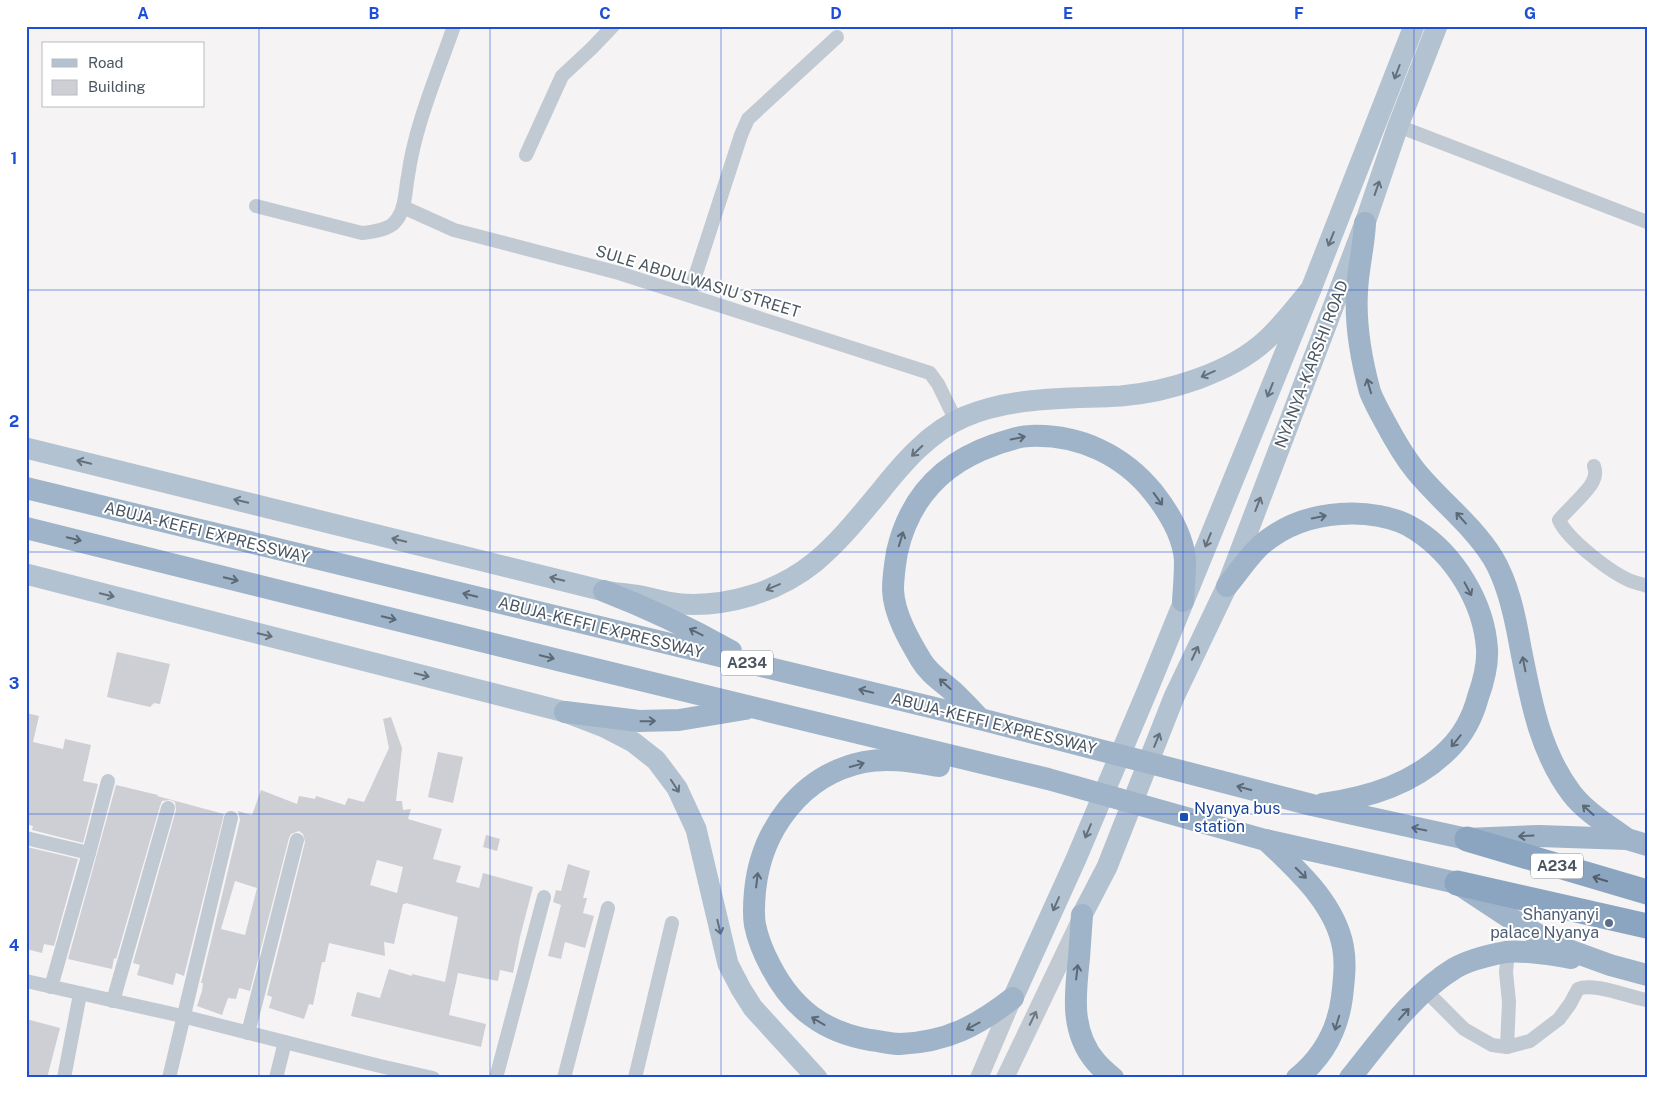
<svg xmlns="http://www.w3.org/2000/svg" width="1673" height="1104" viewBox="0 0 1673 1104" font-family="'Public Sans',sans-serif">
  <rect width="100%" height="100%" fill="#f5f3f3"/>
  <g fill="#cdcfd5" fill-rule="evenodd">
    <path d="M117,652L170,664L160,704L154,703L150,707L107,697Z"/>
    <path d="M26,713L39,716L33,742L63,749L65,739L91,745L83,781L98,784L83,843L32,830L33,826L26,824Z"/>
    <path d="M391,717L402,748L396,801H402L403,810L411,809L408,819L442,829L433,859L461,866L456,882L479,888L483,873L533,887L520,937L513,973L500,970L498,981L458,973L449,1015L486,1024L481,1047L351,1016L357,992L380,998L389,969L412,976V974L445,982L458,917L406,903L405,904H403L394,944L384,942L385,956L329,943L325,962H322L313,1005L309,1004L304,1019L269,1008L272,997L267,995L305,842L303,834L299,831L291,834L289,838L250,991L239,988L236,999L228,998L222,1015L197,1006L202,991L203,983H201L240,820L238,811L252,815L261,790L297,804L299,796L315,799L316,796L345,805L348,798L364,802L389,748L383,719ZM377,860L403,867L397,893L370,885ZM235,881L257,888L245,935L221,929Z"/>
    <path d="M438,752L463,757L453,803L428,797Z"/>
    <path d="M116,785L158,795L157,796L224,814L184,976L176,973L173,985L137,975L140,965L133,963L176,810L175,802L170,800L162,801L160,806L116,959L114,958L112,969L68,959Z"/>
    <path d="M486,835L500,839L497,851L483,847Z"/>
    <path d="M27,847L78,859L54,946L44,944L42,953L26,949Z"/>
    <path d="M568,864L590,871L583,898H587L583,913L594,916L585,948L565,942L561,959L548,956L561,905L553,902L556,890L561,891Z"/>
    <path d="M26,1019L60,1028L47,1078H26Z"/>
  </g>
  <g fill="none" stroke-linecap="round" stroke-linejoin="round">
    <g stroke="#c1cad2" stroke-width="14">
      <path d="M1398,126L1647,222"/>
      <path d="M526,155L562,76L592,48L613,26"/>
      <path d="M256,206L362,233C372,232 387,230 394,223C406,211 405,191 408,176C415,125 437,75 454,26"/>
      <path d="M403,207L454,230L619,273L930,373L938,384L956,421"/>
      <path d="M689,295L741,135L748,119L837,37"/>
      <path d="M1594,466C1596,472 1596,476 1593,481C1590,490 1567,510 1559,520C1567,539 1611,573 1631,581C1636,583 1642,584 1647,586"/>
      <path d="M26,838L89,853"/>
      <path d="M26,981L182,1016L380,1066L433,1078"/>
      <path d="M51,987L89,853L108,781"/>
      <path d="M1426,991L1464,1029L1492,1045L1507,1047L1530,1041L1559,1019L1570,1004L1578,989C1593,982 1629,997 1647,1000"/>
      <path d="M113,1001L168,808"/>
      <path d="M248,1033L297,840"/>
      <path d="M1507,1047L1509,1002L1506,972L1508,952"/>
      <path d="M64,1078L80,994"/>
      <path d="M169,1078L231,818"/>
      <path d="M276,1078L285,1042"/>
      <path d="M496,1078L544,897"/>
      <path d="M564,1078L608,908"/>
      <path d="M635,1078L672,923"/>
    </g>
    <g stroke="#c1cad2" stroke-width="18">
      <path d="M979,1078L1013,998"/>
      <path d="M1005,1078L1079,923"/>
    </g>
    <g stroke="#b3c2d1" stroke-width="21">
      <path d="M26,448L604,591C616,593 629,594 641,596C654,599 668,603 681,604C728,607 778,592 815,562C839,542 859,517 879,493C902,464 929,432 964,417C1014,396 1068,399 1121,396C1168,392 1230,373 1265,341C1282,326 1296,307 1311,289"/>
      <path d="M26,574L565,712L604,727L633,742L656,760L677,788L696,829L728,964L741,989L753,1008L817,1078"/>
      <path d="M1082,915L1107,867L1174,697L1227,586L1365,223L1398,126L1437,26"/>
      <path d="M1013,998L1076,859L1148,689L1311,289L1414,26"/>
    </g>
    <g stroke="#9fb4c9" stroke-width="22">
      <path d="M1365,223C1364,246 1358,268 1357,291C1355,325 1361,359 1370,392C1374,402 1380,413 1385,422C1394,439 1403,455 1415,470C1440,501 1472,524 1493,558C1508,583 1515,616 1520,645C1530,696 1539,751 1572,794C1586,812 1608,825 1627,839"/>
      <path d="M26,488L980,719L1312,805L1467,839L1539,836L1627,839L1647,845"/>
      <path d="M26,528L562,661L1048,779L1265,840L1457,883L1507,916L1555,945L1610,965L1647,975"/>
      <path d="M1227,586C1238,573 1248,557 1261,545C1283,526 1310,516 1340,514C1364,512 1395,516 1416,530C1455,555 1484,603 1487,649C1488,665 1483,683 1478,697C1473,716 1463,735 1449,749C1414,784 1370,797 1323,804"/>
      <path d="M604,591C648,608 690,628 731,651"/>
      <path d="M565,712L639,721L679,720L745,709"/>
      <path d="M980,719C972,710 964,702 956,694C944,683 929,674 921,660C909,640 894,614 893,590C893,577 895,564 897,552C909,499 942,463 994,445C1006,441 1018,436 1030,436C1079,434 1123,455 1153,492C1168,511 1183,534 1185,560C1185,573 1184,588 1183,601"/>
      <path d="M939,766C914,762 889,757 864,762C801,775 761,830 755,891C754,902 753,914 755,925C758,940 764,954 771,967C793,1009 824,1032 870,1040C880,1041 890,1044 900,1044C947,1042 977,1026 1013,998"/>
      <path d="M1266,840C1297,870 1335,903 1343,947C1346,963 1344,980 1342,997C1338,1029 1323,1057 1297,1078"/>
      <path d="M1082,915C1081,929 1080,944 1079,958C1075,994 1070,1032 1096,1062C1101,1068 1107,1073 1113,1078"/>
      <path d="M1350,1078C1381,1040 1412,994 1455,968C1469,960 1490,955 1506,952C1520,950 1557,955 1571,958"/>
    </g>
    <g stroke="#8ba5c1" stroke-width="25">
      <path d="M1467,839L1647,892"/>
      <path d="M1457,883L1647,926"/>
    </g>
  </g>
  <defs><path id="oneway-shaft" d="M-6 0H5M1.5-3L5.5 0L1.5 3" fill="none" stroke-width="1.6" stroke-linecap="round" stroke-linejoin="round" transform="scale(1.25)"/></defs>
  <g stroke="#64717d">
    <use href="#oneway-shaft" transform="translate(1397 72) rotate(111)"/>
    <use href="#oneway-shaft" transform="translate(1377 188) rotate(-71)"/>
    <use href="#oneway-shaft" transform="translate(1331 239) rotate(112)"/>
    <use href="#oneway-shaft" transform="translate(1208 374) rotate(156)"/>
    <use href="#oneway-shaft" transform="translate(1270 390) rotate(112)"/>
    <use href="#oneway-shaft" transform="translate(917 451) rotate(136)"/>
    <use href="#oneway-shaft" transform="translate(84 462) rotate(-166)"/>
    <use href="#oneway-shaft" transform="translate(241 501) rotate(-166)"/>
    <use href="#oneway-shaft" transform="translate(1258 504) rotate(-69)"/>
    <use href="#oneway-shaft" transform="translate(399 540) rotate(-166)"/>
    <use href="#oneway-shaft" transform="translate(1208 540) rotate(112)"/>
    <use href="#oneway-shaft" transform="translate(557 579) rotate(-166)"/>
    <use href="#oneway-shaft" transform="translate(773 587) rotate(157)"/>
    <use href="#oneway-shaft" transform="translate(107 595) rotate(14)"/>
    <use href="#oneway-shaft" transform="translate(265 635) rotate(14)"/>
    <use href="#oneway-shaft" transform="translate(1195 653) rotate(-65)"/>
    <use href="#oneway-shaft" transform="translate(422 675) rotate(14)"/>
    <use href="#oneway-shaft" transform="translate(1157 740) rotate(-68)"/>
    <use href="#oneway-shaft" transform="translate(675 786) rotate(57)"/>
    <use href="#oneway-shaft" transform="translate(1088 831) rotate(113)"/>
    <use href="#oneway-shaft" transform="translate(1056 904) rotate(114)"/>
    <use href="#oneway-shaft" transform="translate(719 927) rotate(77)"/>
  </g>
  <g stroke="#5b6976">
    <use href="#oneway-shaft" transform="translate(1369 386) rotate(-106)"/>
    <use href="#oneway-shaft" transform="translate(1018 438) rotate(-12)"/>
    <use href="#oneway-shaft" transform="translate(1158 499) rotate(54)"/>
    <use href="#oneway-shaft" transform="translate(1319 517) rotate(-11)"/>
    <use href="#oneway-shaft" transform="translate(1461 518) rotate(-132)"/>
    <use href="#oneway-shaft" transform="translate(74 539) rotate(14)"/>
    <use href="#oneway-shaft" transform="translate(901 539) rotate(-73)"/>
    <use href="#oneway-shaft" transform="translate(231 579) rotate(14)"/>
    <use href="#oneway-shaft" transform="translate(1468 589) rotate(62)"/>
    <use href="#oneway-shaft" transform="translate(470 595) rotate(-166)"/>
    <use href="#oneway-shaft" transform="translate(389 618) rotate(14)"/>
    <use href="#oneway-shaft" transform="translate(696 632) rotate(-153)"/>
    <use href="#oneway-shaft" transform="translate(547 657) rotate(14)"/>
    <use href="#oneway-shaft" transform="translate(1524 664) rotate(-101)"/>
    <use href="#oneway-shaft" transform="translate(945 684) rotate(-138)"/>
    <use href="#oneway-shaft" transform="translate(866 691) rotate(-166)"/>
    <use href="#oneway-shaft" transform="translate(648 721) rotate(-1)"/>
    <use href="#oneway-shaft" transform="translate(1456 741) rotate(129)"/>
    <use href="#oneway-shaft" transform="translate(857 765) rotate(-15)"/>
    <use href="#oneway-shaft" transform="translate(1244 788) rotate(-165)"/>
    <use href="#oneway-shaft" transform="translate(1588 810) rotate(-138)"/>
    <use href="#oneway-shaft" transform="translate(1419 829) rotate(-168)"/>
    <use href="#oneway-shaft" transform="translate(1526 836) rotate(177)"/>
    <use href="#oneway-shaft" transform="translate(1301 873) rotate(45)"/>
    <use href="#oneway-shaft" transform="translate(757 880) rotate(-83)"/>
    <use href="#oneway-shaft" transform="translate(1077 972) rotate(-83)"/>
    <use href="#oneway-shaft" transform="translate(1404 1014) rotate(-48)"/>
    <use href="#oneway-shaft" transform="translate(818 1021) rotate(-149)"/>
    <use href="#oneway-shaft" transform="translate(1337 1023) rotate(107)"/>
    <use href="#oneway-shaft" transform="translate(973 1026) rotate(152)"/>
  </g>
  <use stroke="#505e6b" href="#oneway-shaft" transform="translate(1600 879) rotate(-163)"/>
  <use stroke="#6e7983" href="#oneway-shaft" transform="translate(1033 1018) rotate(-64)"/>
  <path fill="none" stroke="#1d4ed8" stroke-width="1" stroke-opacity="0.55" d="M259,26V1078M490,26V1078M721,26V1078M952,26V1078M1183,26V1078M1414,26V1078M26,290H1647M26,552H1647M26,814H1647"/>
  <rect fill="#1a4fb4" stroke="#fff" stroke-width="2" x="1179" y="812" width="10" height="10" rx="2.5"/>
  <circle fill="#5c6f8a" stroke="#fff" stroke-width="2" cx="1609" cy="923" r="5"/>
  <g text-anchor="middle" stroke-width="4" stroke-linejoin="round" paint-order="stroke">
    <g fill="#fff" stroke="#808990" stroke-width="1">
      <rect x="721" y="650.5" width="52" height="25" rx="4"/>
      <rect x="1531" y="853.5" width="52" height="25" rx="4"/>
    </g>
    <g font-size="15" font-weight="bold" fill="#4a5661">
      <text x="747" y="668">A234</text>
      <text x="1557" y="871">A234</text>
    </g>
    <g font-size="16" fill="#4a5661" stroke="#fff">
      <text transform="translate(698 281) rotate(17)" y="6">SULE ABDULWASIU STREET</text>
      <text transform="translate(1311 364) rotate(-69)" y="6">NYANYA-KARSHI ROAD</text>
      <text transform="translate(207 532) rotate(14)" y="6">ABUJA-KEFFI EXPRESSWAY</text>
      <text transform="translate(601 627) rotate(14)" y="6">ABUJA-KEFFI EXPRESSWAY</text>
      <text transform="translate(994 723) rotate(14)" y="6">ABUJA-KEFFI EXPRESSWAY</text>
    </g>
    <g font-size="16" fill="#164399" stroke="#fff" text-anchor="start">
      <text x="1194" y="814">Nyanya bus<tspan x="1194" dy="18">station</tspan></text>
    </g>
    <g font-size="16" fill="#4e5e75" stroke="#fff" text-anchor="end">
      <text x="1599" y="920">Shanyanyi<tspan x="1599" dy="18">palace Nyanya</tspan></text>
    </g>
  </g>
  <rect width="1673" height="1104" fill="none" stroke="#ffffff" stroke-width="55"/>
  <rect x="42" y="42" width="162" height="65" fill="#ffffff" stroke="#b7bbc0"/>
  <rect x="52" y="59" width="25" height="8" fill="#b3c2d1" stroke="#b7bbc0"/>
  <text x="88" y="68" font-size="15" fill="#4a5661">Road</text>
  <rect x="52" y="80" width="25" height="15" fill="#cdcfd5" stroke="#b7bbc0"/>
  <text x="88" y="92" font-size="15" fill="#4a5661">Building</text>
  <rect x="28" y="28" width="1618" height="1048" fill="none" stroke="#1d4ed8" stroke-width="2"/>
  <g font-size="16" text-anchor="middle" font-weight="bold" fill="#1d4ed8">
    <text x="143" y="19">A</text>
    <text x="374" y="19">B</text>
    <text x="605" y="19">C</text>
    <text x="836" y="19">D</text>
    <text x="1068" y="19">E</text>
    <text x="1299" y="19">F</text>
    <text x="1530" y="19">G</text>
    <text x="14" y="164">1</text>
    <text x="14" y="427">2</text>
    <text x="14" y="689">3</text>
    <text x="14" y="951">4</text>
  </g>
</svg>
